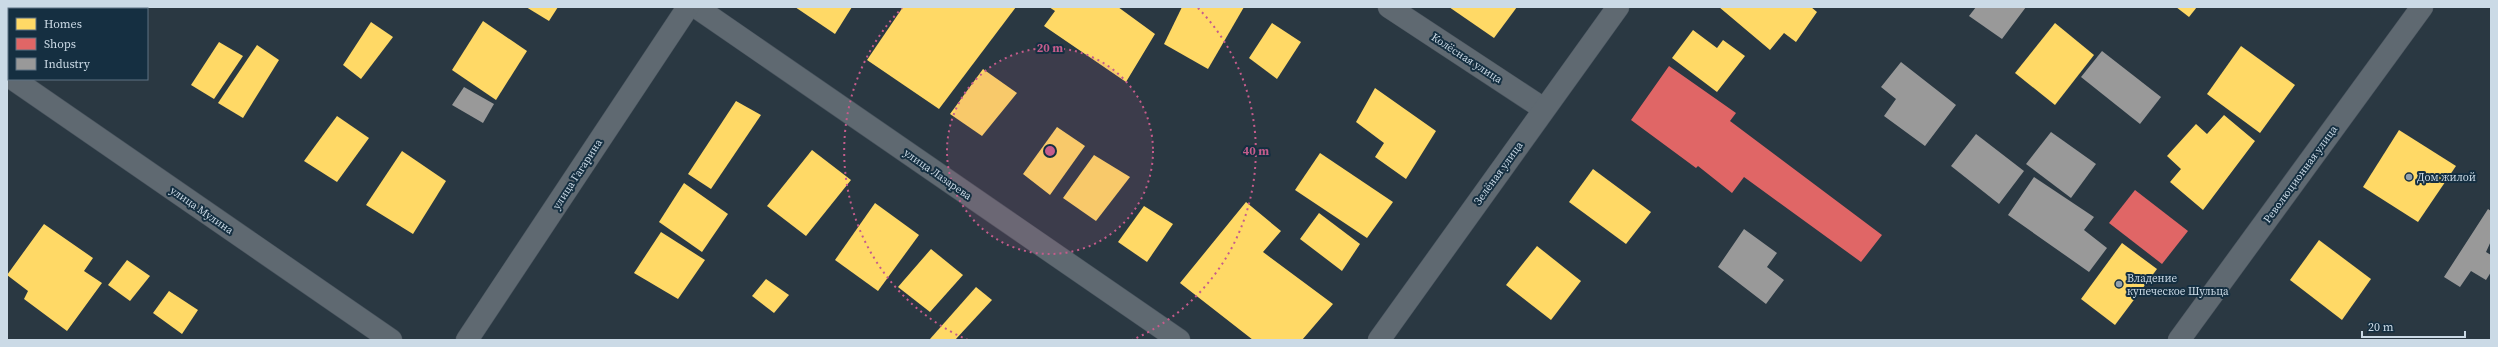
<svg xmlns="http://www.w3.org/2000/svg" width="2498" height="347" viewBox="0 0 2498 347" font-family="'Source Serif 4',serif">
  <rect width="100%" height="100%" fill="#2a3842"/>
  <g fill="#ffd966">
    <path d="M104,7H127L129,9H103Z"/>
    <path d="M526,7H558L549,21Z"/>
    <path d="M795,7H852L835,34Z"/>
    <path d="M903,7H1016L939,109L867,60Z"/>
    <path d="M1049,7H1118L1155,34L1126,82L1044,26L1055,11Z"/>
    <path d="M1182,7H1244L1208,69L1164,44Z"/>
    <path d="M1449,7H1517L1494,38Z"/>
    <path d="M1719,7H1811L1817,12L1796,42L1784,33L1770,50Z"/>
    <path d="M2176,7H2197L2189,17Z"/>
    <path d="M483,21L527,51L496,100L452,70Z"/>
    <path d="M371,22L393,37L361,79L343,65Z"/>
    <path d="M1272,23L1301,42L1277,79L1249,58Z"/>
    <path d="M2055,23L2094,55L2055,105L2015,73Z"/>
    <path d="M1693,30L1717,48L1723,40L1745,56L1717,92L1672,58Z"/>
    <path d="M219,42L243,56L214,99L191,85Z"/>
    <path d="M257,45L279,60L243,118L218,103Z"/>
    <path d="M2241,46L2295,85L2260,133L2207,94Z"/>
    <path d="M983,69L1017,93L982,136L950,114Z"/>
    <path d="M1375,88L1436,131L1406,179L1375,157L1384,143L1356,122Z"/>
    <path d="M736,101L761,115L711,189L688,174Z"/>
    <path d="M2224,115L2255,141L2203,210L2170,182L2181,169L2167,156L2196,124L2207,134Z"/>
    <path d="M337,116L369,138L337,182L304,161Z"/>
    <path d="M1057,127L1085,146L1050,195L1023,174Z"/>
    <path d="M2399,130L2456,166L2418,222L2363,187Z"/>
    <path d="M812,150L851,180L806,236L767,206Z"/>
    <path d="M402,151L446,181L413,234L366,205Z"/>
    <path d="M1320,153L1393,202L1367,238L1295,190Z"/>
    <path d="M1094,155L1130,177L1096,221L1063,198Z"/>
    <path d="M1593,169L1651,212L1626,244L1569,202Z"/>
    <path d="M684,183L728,214L702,252L659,222Z"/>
    <path d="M1246,202L1281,231L1263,252L1333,304L1302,340H1253L1180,283Z"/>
    <path d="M875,203L919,235L878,291L835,260Z"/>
    <path d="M1144,206L1173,224L1147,262L1118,242Z"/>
    <path d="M1319,213L1360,244L1342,271L1300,239Z"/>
    <path d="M44,224L93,258L84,271L102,283L67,331L24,299L28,291L7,275Z"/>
    <path d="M661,232L705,260L678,299L634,273Z"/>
    <path d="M2319,240L2371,279L2342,320L2290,280Z"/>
    <path d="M2122,243L2157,269L2115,325L2081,299Z"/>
    <path d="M1537,246L1581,281L1551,320L1506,285Z"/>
    <path d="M931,249L963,275L930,312L898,287Z"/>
    <path d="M127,260L150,276L130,301L108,285Z"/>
    <path d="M766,279L789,295L774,313L752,296Z"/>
    <path d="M976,287L992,300L955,340H931L930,339Z"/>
    <path d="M169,291L198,310L182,334L153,313Z"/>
  </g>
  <g fill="#e06666">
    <path d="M1669,66L1736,113L1730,121L1882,235L1861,262L1744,177L1732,193L1698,166L1696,168L1631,120Z"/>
    <path d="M2135,190L2188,231L2162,264L2109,223Z"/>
  </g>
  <g fill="#999">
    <path d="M1976,7H2026L2002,39L1969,16Z"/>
    <path d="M2102,51L2161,97L2140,124L2081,77Z"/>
    <path d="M1901,62L1956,105L1925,146L1884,116L1896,99L1881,87Z"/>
    <path d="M464,87L494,104L483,123L452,105Z"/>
    <path d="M2051,132L2096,164L2071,198L2026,164Z"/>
    <path d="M1976,134L2024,171L1999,204L1951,166Z"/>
    <path d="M2034,177L2094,217L2084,230L2107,248L2089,272L2008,215Z"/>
    <path d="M2488,209L2491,211V241L2486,252L2491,255V272L2486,280L2471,271L2460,287L2444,277Z"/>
    <path d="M1744,229L1777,253L1767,267L1784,280L1766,304L1718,267Z"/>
  </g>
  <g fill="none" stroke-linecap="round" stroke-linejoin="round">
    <defs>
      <g id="street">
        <path d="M696,7L1179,340"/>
        <path d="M1389,7L1544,109"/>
        <path d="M13,79L391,340"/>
        <path d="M1379,340L1618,7"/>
        <path d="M2179,340L2422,7"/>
      </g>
      <path id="secondary" d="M467,340L688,7"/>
    </defs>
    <use href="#street" stroke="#48535d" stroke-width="23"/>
    <use href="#secondary" stroke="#48535d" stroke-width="23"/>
    <use href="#street" stroke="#5f6971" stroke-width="22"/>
    <use href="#secondary" stroke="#5f6971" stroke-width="22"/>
  </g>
  <circle cx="1050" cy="151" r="103" fill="#c55c8c" fill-opacity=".12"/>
  <g fill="none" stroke="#c55c8c" stroke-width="2" stroke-dasharray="2 4">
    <circle cx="1050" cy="151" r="103"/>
    <path d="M968 340A206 206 0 0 1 902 8M1198 8A206 206 0 0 1 1132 340"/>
  </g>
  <g fill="#93a1ad" stroke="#152f41" stroke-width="1.5">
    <circle cx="2409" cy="177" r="4"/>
    <circle cx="2119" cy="284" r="4"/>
  </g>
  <g text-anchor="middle" stroke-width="4" stroke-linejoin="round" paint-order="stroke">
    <g font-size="11" fill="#cbdae6" stroke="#152f41">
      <text transform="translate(1467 58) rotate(33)" y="4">Колёсная улица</text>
      <text transform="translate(1498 173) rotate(-54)" y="4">Зелёная улица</text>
      <text transform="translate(577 174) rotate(-57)" y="4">улица Гагарина</text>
      <text transform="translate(938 174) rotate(35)" y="4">улица Лазарева</text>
      <text transform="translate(2300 174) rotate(-54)" y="4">Революционная улица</text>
      <text transform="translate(202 210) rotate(35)" y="4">улица Мулина</text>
    </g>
    <g font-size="11" fill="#cbdae6" stroke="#152f41" text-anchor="start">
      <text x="2417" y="181">Дом жилой</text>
      <text x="2127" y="282">Владение<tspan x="2127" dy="13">купеческое Шульца</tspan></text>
    </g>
  </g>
  <circle cx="1050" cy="151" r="6" fill="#c55c8c" stroke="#152f41" stroke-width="2"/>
  <g font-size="12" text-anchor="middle" font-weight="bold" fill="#c55c8c" stroke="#152f41" stroke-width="4" stroke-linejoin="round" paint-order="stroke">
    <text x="1050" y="52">20 m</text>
    <text x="1256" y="155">40 m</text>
  </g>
  <rect width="2498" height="347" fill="none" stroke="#cbdae6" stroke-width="16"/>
  <rect x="8" y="8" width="140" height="72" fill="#152f41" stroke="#5e7383"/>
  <rect x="16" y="18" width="20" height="12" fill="#ffd966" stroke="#5e7383"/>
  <text x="44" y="28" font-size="12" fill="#cbdae6">Homes</text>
  <rect x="16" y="38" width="20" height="12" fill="#e06666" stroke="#5e7383"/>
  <text x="44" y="48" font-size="12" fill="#cbdae6">Shops</text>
  <rect x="16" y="58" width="20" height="12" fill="#999999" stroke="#5e7383"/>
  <text x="44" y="68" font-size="12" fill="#cbdae6">Industry</text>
  <path d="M2362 331v6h103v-6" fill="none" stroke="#cbdae6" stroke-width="2"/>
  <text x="2368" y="331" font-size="12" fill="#cbdae6" stroke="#152f41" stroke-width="3" paint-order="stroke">20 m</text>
</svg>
